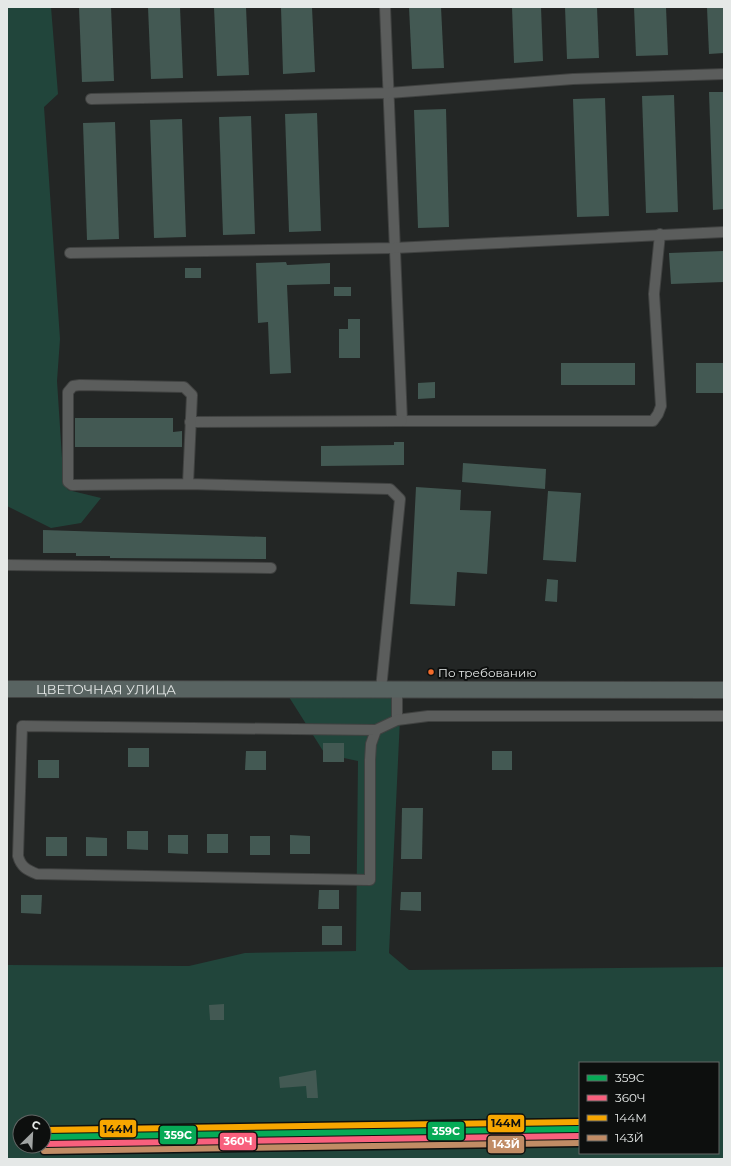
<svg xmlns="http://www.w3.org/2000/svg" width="731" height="1166" viewBox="0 0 731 1166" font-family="Montserrat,sans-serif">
  <rect width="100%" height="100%" fill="#232625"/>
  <g fill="#21453b" fill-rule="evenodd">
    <path d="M7,7H51L58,94L44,107L60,339L57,381L63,473L68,490L101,498L81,523L51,528L7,506Z"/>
    <path d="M289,697H401L389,953L409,970L724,967V1159H7V965L189,966L245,953L356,951L358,761L325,754ZM580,1063H718V1153H580ZM20,1122H44V1146H20Z"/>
  </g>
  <g fill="#435953">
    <path d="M79,7H111L114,81L82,82Z"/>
    <path d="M148,7H180L183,78L151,79Z"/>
    <path d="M214,7H246L249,75L217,76Z"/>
    <path d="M281,7H312L315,72L283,74Z"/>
    <path d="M409,7H441L444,68L412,69Z"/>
    <path d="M512,7H541L543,61L514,63Z"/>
    <path d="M565,7H597L599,58L567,59Z"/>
    <path d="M634,7H666L668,55L636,56Z"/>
    <path d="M707,7H724V53L709,54Z"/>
    <path d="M709,92H724V209L713,210Z"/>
    <path d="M674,95L678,212L646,213L642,96Z"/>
    <path d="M605,98L609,216L577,217L573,99Z"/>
    <path d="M446,109L449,227L418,228L414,110Z"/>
    <path d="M317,113L321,231L289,232L285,114Z"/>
    <path d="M251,116L255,234L223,235L219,117Z"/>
    <path d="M182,119L186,237L154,238L150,120Z"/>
    <path d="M115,122L119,239L87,240L83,123Z"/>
    <path d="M724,251V282L671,284L669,253Z"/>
    <path d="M286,262L287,265L330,263V284L287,285L291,373L270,374L268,322L258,323L256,263Z"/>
    <rect x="185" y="268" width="16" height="10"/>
    <rect x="334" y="287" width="17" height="9"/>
    <path d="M348,319H360V358H339V329H348Z"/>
    <rect x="561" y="363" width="74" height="22"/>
    <rect x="696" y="363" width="28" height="30"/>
    <path d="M435,382V398L418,399V383Z"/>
    <path d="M75,418H173V432L182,431V447H75Z"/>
    <path d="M394,442H404V465L321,466V446L394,445Z"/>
    <path d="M463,463L546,469L545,489L462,482Z"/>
    <path d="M416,487L461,490L460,510L491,511L487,574L457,572L455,606L410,604Z"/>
    <path d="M548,491L581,493L576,562L543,560Z"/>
    <path d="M43,530L266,537V559L110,558V556H76V553H43Z"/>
    <path d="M547,579L558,580L557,602L545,601Z"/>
    <rect x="323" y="743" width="21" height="19"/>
    <rect x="128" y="748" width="21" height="19"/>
    <path d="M246,751H266V770H245Z"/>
    <rect x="492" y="751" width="20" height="19"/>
    <rect x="38" y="760" width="21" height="18"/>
    <path d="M402,808H423L422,859H401Z"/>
    <path d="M127,831H148V850L127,849Z"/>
    <rect x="207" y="834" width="21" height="19"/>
    <path d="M168,835H188V854L168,853Z"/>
    <path d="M290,835L310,836V854H290Z"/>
    <rect x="250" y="836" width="20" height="19"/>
    <rect x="46" y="837" width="21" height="19"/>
    <path d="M86,837L107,838V856H86Z"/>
    <path d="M319,890H339V909H318Z"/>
    <path d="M401,892H421V911L400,910Z"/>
    <path d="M21,895H42L41,914L21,913Z"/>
    <rect x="322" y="926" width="20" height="19"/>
    <path d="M224,1004V1020H210L209,1005Z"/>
    <path d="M316,1070L318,1098H307L306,1086L280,1088L279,1077Z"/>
  </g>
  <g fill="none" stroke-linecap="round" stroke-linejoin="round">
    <defs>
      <g id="minor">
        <path d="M385,7L402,421H653L658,414L661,406L654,294L660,234"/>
        <path d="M91,99L389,93L573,79L724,74"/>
        <path d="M70,253L394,248L724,232"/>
        <path d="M190,422L402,421"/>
        <path d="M188,484L192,395L184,387L80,385L73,386L68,392V482L72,485L188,484L390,489L400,499L381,689"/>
        <path d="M7,565L271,568"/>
        <path d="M397,689V720"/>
        <path d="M376,730L371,744L370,760V880L37,874C27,870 21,867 18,856L22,726L376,730L397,720L428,716H724"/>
      </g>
      <g id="primary">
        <path id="s1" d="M7,689L724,690"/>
      </g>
    </defs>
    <use href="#minor" stroke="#404241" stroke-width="12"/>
    <use href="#primary" stroke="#404241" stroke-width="18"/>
    <use href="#minor" stroke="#5b5d5c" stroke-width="10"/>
    <use href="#primary" stroke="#586361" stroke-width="16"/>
    <defs>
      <path id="rail-1" d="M44,1137L580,1129"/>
      <path id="rail-2" d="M44,1144L580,1136"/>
      <path id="rail-3" d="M44,1130L580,1122"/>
      <path id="rail-4" d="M44,1151L580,1143"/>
    </defs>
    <use href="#rail-1" stroke="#0d0f0e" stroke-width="9"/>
    <use href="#rail-2" stroke="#0d0f0e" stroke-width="9"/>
    <use href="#rail-3" stroke="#0d0f0e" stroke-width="9"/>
    <use href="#rail-4" stroke="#0d0f0e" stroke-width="9"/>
    <use href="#rail-1" stroke="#06aa56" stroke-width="6"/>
    <use href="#rail-2" stroke="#f8607d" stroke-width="6"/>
    <use href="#rail-3" stroke="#f7a600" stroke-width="6"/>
    <use href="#rail-4" stroke="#c18c65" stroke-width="6"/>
  </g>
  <circle fill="#f36c2b" stroke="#0d0f0e" stroke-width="1.5" cx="431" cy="672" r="3.5"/>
  <g text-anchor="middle" stroke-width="4" stroke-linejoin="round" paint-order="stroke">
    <g font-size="12" fill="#e5e8e7" stroke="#0d0f0e" text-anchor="start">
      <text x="438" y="677">По требованию</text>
    </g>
    <g font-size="13" fill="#e5e8e7" stroke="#0d0f0e">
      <text dy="5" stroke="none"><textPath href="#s1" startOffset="99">ЦВЕТОЧНАЯ УЛИЦА</textPath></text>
    </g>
  </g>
  <g stroke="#0d0f0e" stroke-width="1.5">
    <rect x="487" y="1114" width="38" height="19" rx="4" fill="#f7a600"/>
    <rect x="99" y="1119" width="38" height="19" rx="4" fill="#f7a600"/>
    <rect x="427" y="1121" width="38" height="20" rx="4" fill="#06aa56"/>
    <rect x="159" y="1125" width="38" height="20" rx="4" fill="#06aa56"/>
    <rect x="219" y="1132" width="38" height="19" rx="4" fill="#f8607d"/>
    <rect x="487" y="1135" width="38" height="19" rx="4" fill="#c18c65"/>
  </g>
  <g font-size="11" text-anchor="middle" font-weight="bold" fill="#fff">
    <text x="446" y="1135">359С</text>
    <text x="178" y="1139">359С</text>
    <text x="238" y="1145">360Ч</text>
    <text x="506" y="1148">143Й</text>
  </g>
  <g font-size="11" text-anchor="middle" font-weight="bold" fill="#111">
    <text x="506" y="1127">144М</text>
    <text x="118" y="1133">144М</text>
  </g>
  <rect width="731" height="1166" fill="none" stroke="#e5e8e7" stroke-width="16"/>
  <rect x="579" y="1062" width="140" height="92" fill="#0d0f0e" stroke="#636665"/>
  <rect x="587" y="1075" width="20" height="6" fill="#06aa56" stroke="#636665"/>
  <text x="615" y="1082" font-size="12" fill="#e5e8e7">359С</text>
  <rect x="587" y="1095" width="20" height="6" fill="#f8607d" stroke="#636665"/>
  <text x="615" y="1102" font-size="12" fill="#e5e8e7">360Ч</text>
  <rect x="587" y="1115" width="20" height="6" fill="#f7a600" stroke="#636665"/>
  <text x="615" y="1122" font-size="12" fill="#e5e8e7">144М</text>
  <rect x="587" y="1135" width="20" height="6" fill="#c18c65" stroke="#636665"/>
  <text x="615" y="1142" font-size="12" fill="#e5e8e7">143Й</text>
  <g transform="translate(32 1134) rotate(24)"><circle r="19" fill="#0d0f0e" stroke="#636665"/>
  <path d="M0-3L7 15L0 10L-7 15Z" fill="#a1a4a3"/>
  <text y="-6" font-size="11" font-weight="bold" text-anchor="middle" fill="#e5e8e7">С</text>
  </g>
</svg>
